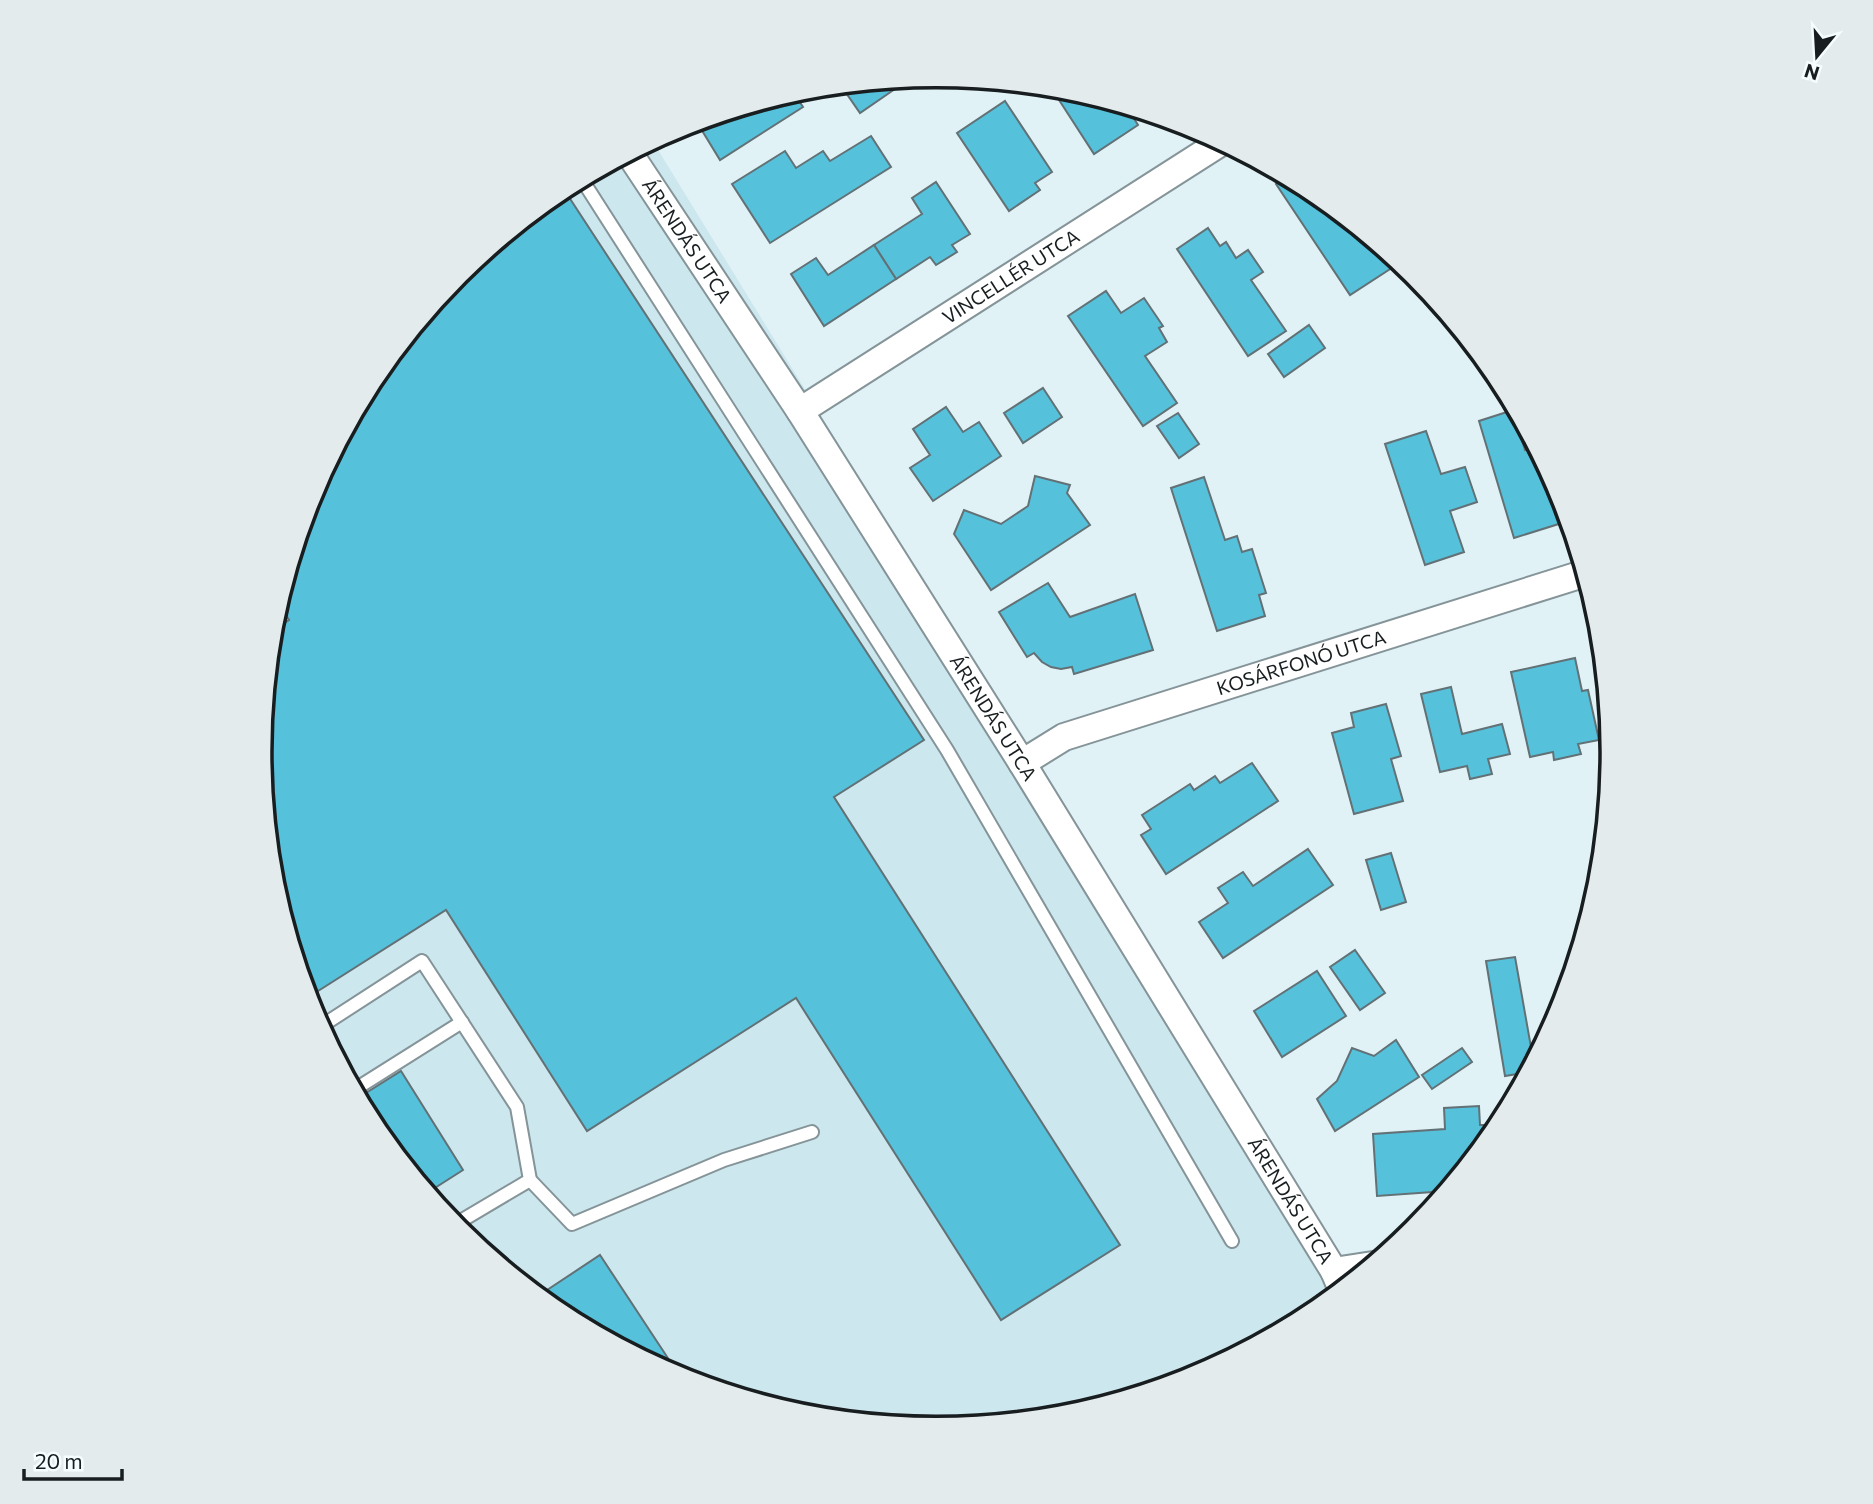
<svg xmlns="http://www.w3.org/2000/svg" width="1873" height="1504" viewBox="0 0 1873 1504" font-family="Commissioner,sans-serif">
  <rect width="100%" height="100%" fill="#e1f2f7"/>
  <path fill="#cde7ee" d="M652,140L1353,1282L1312,1315L1195,1377L1068,1416L936,1429L804,1416L677,1377L560,1314L458,1230L374,1128L311,1011L273,884L260,752L273,620L311,493L374,376L458,273L561,189Z"/>
  <g fill="#56c1db" stroke="#627175" stroke-width="2">
    <path d="M907,78L908,80L860,113L842,87L847,84Z"/>
    <path d="M1050,86L1069,88L1126,106L1138,125L1094,154Z"/>
    <path d="M793,92L803,107L720,160L698,124L708,117Z"/>
    <path d="M1005,101L1052,172L1035,183L1040,190L1009,211L957,133Z"/>
    <path d="M871,136L891,167L770,243L732,184L785,151L796,168L823,151L830,161Z"/>
    <path d="M1288,176L1313,190L1401,262L1350,295L1276,184Z"/>
    <path d="M936,182L970,234L952,245L957,252L936,265L930,257L896,279L874,245L922,214L912,198Z"/>
    <path d="M563,188L924,740L834,797L1120,1245L1001,1320L796,998L587,1131L446,910L307,998L273,884L260,752L272,631L289,620L278,603L311,493L374,376L458,273Z"/>
    <path d="M1208,228L1220,246L1226,242L1236,258L1248,250L1263,272L1251,280L1286,331L1248,356L1177,249Z"/>
    <path d="M874,245L896,279L824,326L791,274L816,258L828,275Z"/>
    <path d="M1106,291L1121,313L1144,298L1163,326L1159,328L1167,342L1145,356L1177,403L1143,426L1068,316Z"/>
    <path d="M1309,325L1325,348L1284,377L1268,354Z"/>
    <path d="M1043,388L1062,417L1023,443L1004,413Z"/>
    <path d="M946,407L963,432L979,422L1001,456L933,501L910,468L930,455L913,429Z"/>
    <path d="M1513,410L1525,450L1537,447L1549,469L1565,522L1514,538L1479,421Z"/>
    <path d="M1178,413L1199,444L1179,458L1157,426Z"/>
    <path d="M1426,431L1441,474L1465,467L1477,502L1450,511L1464,552L1425,565L1385,444Z"/>
    <path d="M1035,476L1070,485L1067,493L1090,525L991,590L954,534L964,510L1001,524L1028,506Z"/>
    <path d="M1204,477L1225,540L1237,536L1242,552L1252,549L1266,593L1259,595L1265,616L1217,631L1171,488Z"/>
    <path d="M1048,583L1070,617L1135,594L1153,650L1074,674L1072,667L1061,669L1051,667L1042,662L1034,653L1027,657L999,612Z"/>
    <path d="M1575,658L1582,691L1588,690L1599,740L1578,744L1581,754L1554,760L1553,752L1530,757L1511,672Z"/>
    <path d="M1451,687L1462,734L1502,724L1510,754L1488,759L1492,774L1470,779L1467,766L1440,772L1421,694Z"/>
    <path d="M1386,704L1401,756L1391,759L1403,801L1354,814L1332,733L1354,727L1351,713Z"/>
    <path d="M1252,763L1278,801L1166,874L1141,835L1151,829L1142,815L1190,784L1194,790L1215,776L1220,783Z"/>
    <path d="M1308,849L1333,885L1223,958L1199,922L1228,903L1218,888L1243,872L1253,886Z"/>
    <path d="M1391,853L1406,902L1381,910L1366,860Z"/>
    <path d="M1355,950L1385,993L1360,1010L1330,967Z"/>
    <path d="M1515,957L1534,1064L1529,1072L1505,1076L1486,961Z"/>
    <path d="M1317,971L1346,1016L1282,1057L1254,1011Z"/>
    <path d="M1396,1040L1419,1077L1335,1131L1317,1099L1337,1081L1352,1048L1374,1056Z"/>
    <path d="M1462,1048L1472,1062L1432,1089L1422,1075Z"/>
    <path d="M401,1071L463,1170L427,1193L374,1128L358,1098Z"/>
    <path d="M1479,1106L1480,1125H1488L1489,1140L1447,1191L1377,1196L1373,1134L1445,1129L1444,1108Z"/>
    <path d="M600,1255L681,1378L560,1314L538,1296Z"/>
  </g>
  <g fill="none" stroke-linecap="round" stroke-linejoin="round">
    <defs>
      <g id="service">
        <path d="M581,178L947,750L1232,1241"/>
        <path d="M320,1027L422,961L517,1107L530,1180L454,1225"/>
        <path d="M354,1090L462,1022"/>
        <path d="M530,1180L572,1224L724,1160L812,1132"/>
      </g>
      <g id="minor">
        <path id="s1" d="M629,153L800,411L1022,763L1334,1271L1342,1290"/>
        <path id="s2" d="M800,411L1223,141"/>
        <path id="s3" d="M1022,763L1064,737L1586,573"/>
        <path d="M1334,1271L1373,1265"/>
      </g>
    </defs>
    <use href="#service" stroke="#849498" stroke-width="16"/>
    <use href="#minor" stroke="#849498" stroke-width="30"/>
    <use href="#service" stroke="#fff" stroke-width="12"/>
    <use href="#minor" stroke="#fff" stroke-width="26"/>
  </g>
  <g text-anchor="middle" stroke-width="7" stroke-linejoin="round" paint-order="stroke">
    <g font-size="19" fill="#181e20" stroke="#f6fdff">
      <text dy="7" stroke="none"><textPath href="#s1" startOffset="105">ÁRENDÁS UTCA</textPath></text>
      <text dy="7" stroke="none"><textPath href="#s2" startOffset="250">VINCELLÉR UTCA</textPath></text>
      <text dy="7" stroke="none"><textPath href="#s3" startOffset="298">KOSÁRFONÓ UTCA</textPath></text>
      <text dy="7" stroke="none"><textPath href="#s1" startOffset="672">ÁRENDÁS UTCA</textPath></text>
      <text dy="7" stroke="none"><textPath href="#s1" startOffset="1239">ÁRENDÁS UTCA</textPath></text>
    </g>
  </g>
  <path d="M0 0H1873V1504H0ZM272 752a664 664 0 1 1 1328 0a664 664 0 1 1-1328 0Z" fill="#e4ebed" fill-rule="evenodd"/>
  <path fill="none" stroke="#181e20" stroke-width="3.5" d="M272 752a664 664 0 1 1 1328 0a664 664 0 1 1-1328 0Z"/>
  <g transform="translate(1817 56) rotate(198)" stroke="#f6fdff" stroke-width="5" paint-order="stroke">
  <path d="M0-5L12 26L0 18L-12 26Z" fill="#181e20"/>
  <text y="-10" font-size="19" font-weight="bold" text-anchor="middle" fill="#181e20">N</text>
  </g>
  <path d="M24 1469v10h98v-10" fill="none" stroke="#181e20" stroke-width="3.5"/>
  <text x="35" y="1469" font-size="21" fill="#181e20" stroke="#f6fdff" stroke-width="5" paint-order="stroke">20 m</text>
</svg>
